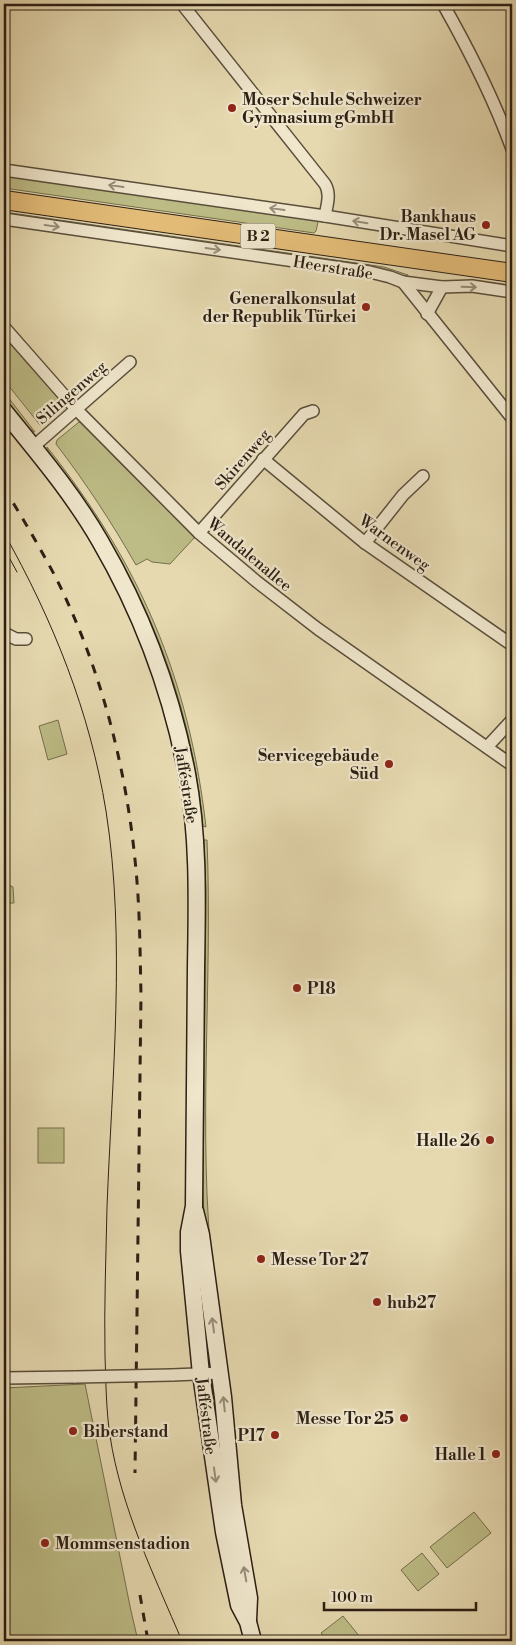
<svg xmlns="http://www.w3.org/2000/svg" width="516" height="1645" viewBox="0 0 516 1645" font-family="'Libre Bodoni',serif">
  <rect width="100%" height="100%" fill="#e6d9b0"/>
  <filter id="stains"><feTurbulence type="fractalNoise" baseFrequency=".004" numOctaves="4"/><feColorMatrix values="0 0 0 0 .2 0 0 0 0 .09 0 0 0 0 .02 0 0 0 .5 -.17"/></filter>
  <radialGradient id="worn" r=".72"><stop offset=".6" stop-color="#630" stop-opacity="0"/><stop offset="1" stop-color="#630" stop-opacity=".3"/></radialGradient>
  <g fill="#bdbc86" stroke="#746e4d">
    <path d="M4,175L316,220L318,222L316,231L314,233L4,188Z"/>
    <path d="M4,212L384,267L408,275L407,278L4,215Z"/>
    <path d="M4,335L7,336L64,401L66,407L44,425H40L4,380Z"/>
    <path d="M4,392L35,432C27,429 4,400 4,392Z"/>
    <path d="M79,422L84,423L115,458L195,537L170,564L152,562L147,559L136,565C112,523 86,483 56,444L57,440Z"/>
    <path d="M47,447C140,564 189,678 206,827L203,826C190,689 135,560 49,453Z"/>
    <path d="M58,720L67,754L48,760L39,726Z"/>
    <path d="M204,840H207C213,985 197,1131 213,1275L204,1218L203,1192L206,892Z"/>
    <path d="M4,883L13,887L14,903H4Z"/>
    <rect x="38" y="1128" width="26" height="35"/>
    <path d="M85,1384L131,1611L138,1641H4V1388Z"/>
    <path d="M474,1512L491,1533L447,1568L430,1547Z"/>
    <path d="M422,1553L439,1574L418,1591L401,1570Z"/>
    <path d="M343,1616L360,1637L358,1639L359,1641H328L321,1633Z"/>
  </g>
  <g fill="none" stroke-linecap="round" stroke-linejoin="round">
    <defs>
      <g id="minor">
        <path d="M182,4L325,184C331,194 327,205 325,216"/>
        <path d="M443,4C469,50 494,99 512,149"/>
        <path d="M4,170L325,216L512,246"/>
        <path d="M4,219L370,272L390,277L403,282L442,287L472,286L512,292"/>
        <path d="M403,282L512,418"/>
        <path d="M427,314L442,287"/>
        <path d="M4,327L76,409L199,533L256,581L318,629L512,765"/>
        <path d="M33,447L130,362"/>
        <path d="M263,459L365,543L512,645"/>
        <path d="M199,533L304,414L313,411"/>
        <path d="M365,543L403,495L423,476"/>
        <path d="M4,633L16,639H26"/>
        <path d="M487,747L512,720"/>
        <path d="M172,1375L220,1373"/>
        <path d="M4,1378L76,1377"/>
      </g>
      <g id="secondary">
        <path d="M4,411C38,453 73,494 100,541C142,613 171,691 187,774C199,838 197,904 196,968C196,1048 195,1127 194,1206L189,1232V1251L201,1374L224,1532L239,1605L248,1622L253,1641"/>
        <path d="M195,1211L201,1235L223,1397L233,1505L249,1598L248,1620"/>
      </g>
      <path id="primary" d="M4,200L512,273"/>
    </defs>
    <use href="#minor" stroke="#5a4e3b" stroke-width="14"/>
    <use href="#secondary" stroke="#2c1f14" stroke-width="19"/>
    <use href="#primary" stroke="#2c1f14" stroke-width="20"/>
    <use href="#minor" stroke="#efe6cc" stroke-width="11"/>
    <use href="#secondary" stroke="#efe6cc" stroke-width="16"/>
    <use href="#primary" stroke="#e3bc78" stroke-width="18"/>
    <g stroke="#2c1f14" stroke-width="1">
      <path d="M4,533C53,620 90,712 106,811C126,939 112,1077 107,1207C106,1256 104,1306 105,1356C106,1383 106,1409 110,1436C121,1508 154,1575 182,1641"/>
      <path d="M4,548L17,572"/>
    </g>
    <g stroke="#2c1f14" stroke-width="3" stroke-dasharray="9 9" stroke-linecap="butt">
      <path d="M4,488C22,517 39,546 55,576C101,667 127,770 136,870C140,912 140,954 141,995L135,1473"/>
      <path d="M140,1595L148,1641"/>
    </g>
    <defs>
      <path id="minor-bridge" d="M76,1377L172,1375"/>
    </defs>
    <use href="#minor-bridge" stroke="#5a4e3b" stroke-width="14" stroke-linecap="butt"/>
    <use href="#minor-bridge" stroke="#efe6cc" stroke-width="11"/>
  </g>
  <defs><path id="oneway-shaft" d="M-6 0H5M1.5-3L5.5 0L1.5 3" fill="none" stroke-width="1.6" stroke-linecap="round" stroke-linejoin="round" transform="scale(1.25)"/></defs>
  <g stroke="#978c79">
    <use href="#oneway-shaft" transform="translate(116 186) rotate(-172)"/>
    <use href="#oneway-shaft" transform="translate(277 209) rotate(-172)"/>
    <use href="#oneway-shaft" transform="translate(360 222) rotate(-171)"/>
    <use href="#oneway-shaft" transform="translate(52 226) rotate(8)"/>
    <use href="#oneway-shaft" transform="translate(213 249) rotate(8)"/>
    <use href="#oneway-shaft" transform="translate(469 287) rotate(2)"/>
    <use href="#oneway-shaft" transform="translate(213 1325) rotate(-98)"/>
    <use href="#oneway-shaft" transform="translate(224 1404) rotate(-96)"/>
    <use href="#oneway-shaft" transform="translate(215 1475) rotate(82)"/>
    <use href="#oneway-shaft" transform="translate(245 1574) rotate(-100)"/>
  </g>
  <g fill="#8f2418" stroke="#efe6cc" stroke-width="2">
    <circle cx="232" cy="108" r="5"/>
    <circle cx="486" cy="225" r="5"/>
    <circle cx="366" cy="307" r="5"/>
    <circle cx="389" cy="764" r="5"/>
    <circle cx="297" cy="988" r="5"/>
    <circle cx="490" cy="1140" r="5"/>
    <circle cx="261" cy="1259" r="5"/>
    <circle cx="377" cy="1302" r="5"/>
    <circle cx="404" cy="1418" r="5"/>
    <circle cx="73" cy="1431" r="5"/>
    <circle cx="275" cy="1435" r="5"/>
    <circle cx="496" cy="1454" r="5"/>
    <circle cx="45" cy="1543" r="5"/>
  </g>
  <g text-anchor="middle" stroke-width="4.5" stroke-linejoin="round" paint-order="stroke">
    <rect fill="#efe6cc" stroke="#665b4b" stroke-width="1" x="240.5" y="223.5" width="35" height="25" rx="4"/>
    <g font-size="15" font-weight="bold" fill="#2c1f14">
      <text x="258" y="241">B 2</text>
    </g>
    <g font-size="16" font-weight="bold" fill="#2c1f14" stroke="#efe6cc" text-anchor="end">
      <text x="242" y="105" text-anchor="start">Moser Schule Schweizer<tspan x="242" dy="18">Gymnasium gGmbH</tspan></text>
      <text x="476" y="222">Bankhaus<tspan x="476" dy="18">Dr. Masel AG</tspan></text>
      <text x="356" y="304">Generalkonsulat<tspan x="356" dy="18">der Republik Türkei</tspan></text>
      <text x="379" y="761">Servicegebäude<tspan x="379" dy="18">Süd</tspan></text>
      <text x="307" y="994" text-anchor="start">P18</text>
      <text x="480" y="1146">Halle 26</text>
      <text x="271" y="1265" text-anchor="start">Messe Tor 27</text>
      <text x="387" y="1308" text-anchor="start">hub27</text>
      <text x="394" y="1424">Messe Tor 25</text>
      <text x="83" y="1437" text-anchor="start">Biberstand</text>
      <text x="265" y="1441">P17</text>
      <text x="486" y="1460">Halle 1</text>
      <text x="55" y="1549" text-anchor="start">Mommsenstadion</text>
    </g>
    <g font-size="16" fill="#2c1f14" stroke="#efe6cc">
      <text transform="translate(333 267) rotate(9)" y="6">Heerstraße</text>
      <text transform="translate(71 392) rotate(-41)" y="6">Silingenweg</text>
      <text transform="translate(242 459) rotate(-49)" y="6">Skirenweg</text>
      <text transform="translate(395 542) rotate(36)" y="6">Warnenweg</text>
      <text transform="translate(250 554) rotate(40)" y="6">Wandalenallee</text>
      <text transform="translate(187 785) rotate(81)" y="6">Jafféstraße</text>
      <text transform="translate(207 1416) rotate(83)" y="6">Jafféstraße</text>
    </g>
  </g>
  <rect width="516" height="1645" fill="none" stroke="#e6d9b0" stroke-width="20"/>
  <rect x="5" y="5" width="506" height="1635" fill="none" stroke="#2c1f14" stroke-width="2.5"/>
  <rect x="10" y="10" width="496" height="1625" fill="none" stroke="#2c1f14"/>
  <path d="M324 1602v8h152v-8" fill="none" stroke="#2c1f14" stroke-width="2.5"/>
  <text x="331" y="1602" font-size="15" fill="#2c1f14" stroke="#efe6cc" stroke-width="4" paint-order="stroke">100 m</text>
  <rect width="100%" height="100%" filter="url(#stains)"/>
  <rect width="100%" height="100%" fill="url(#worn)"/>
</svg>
